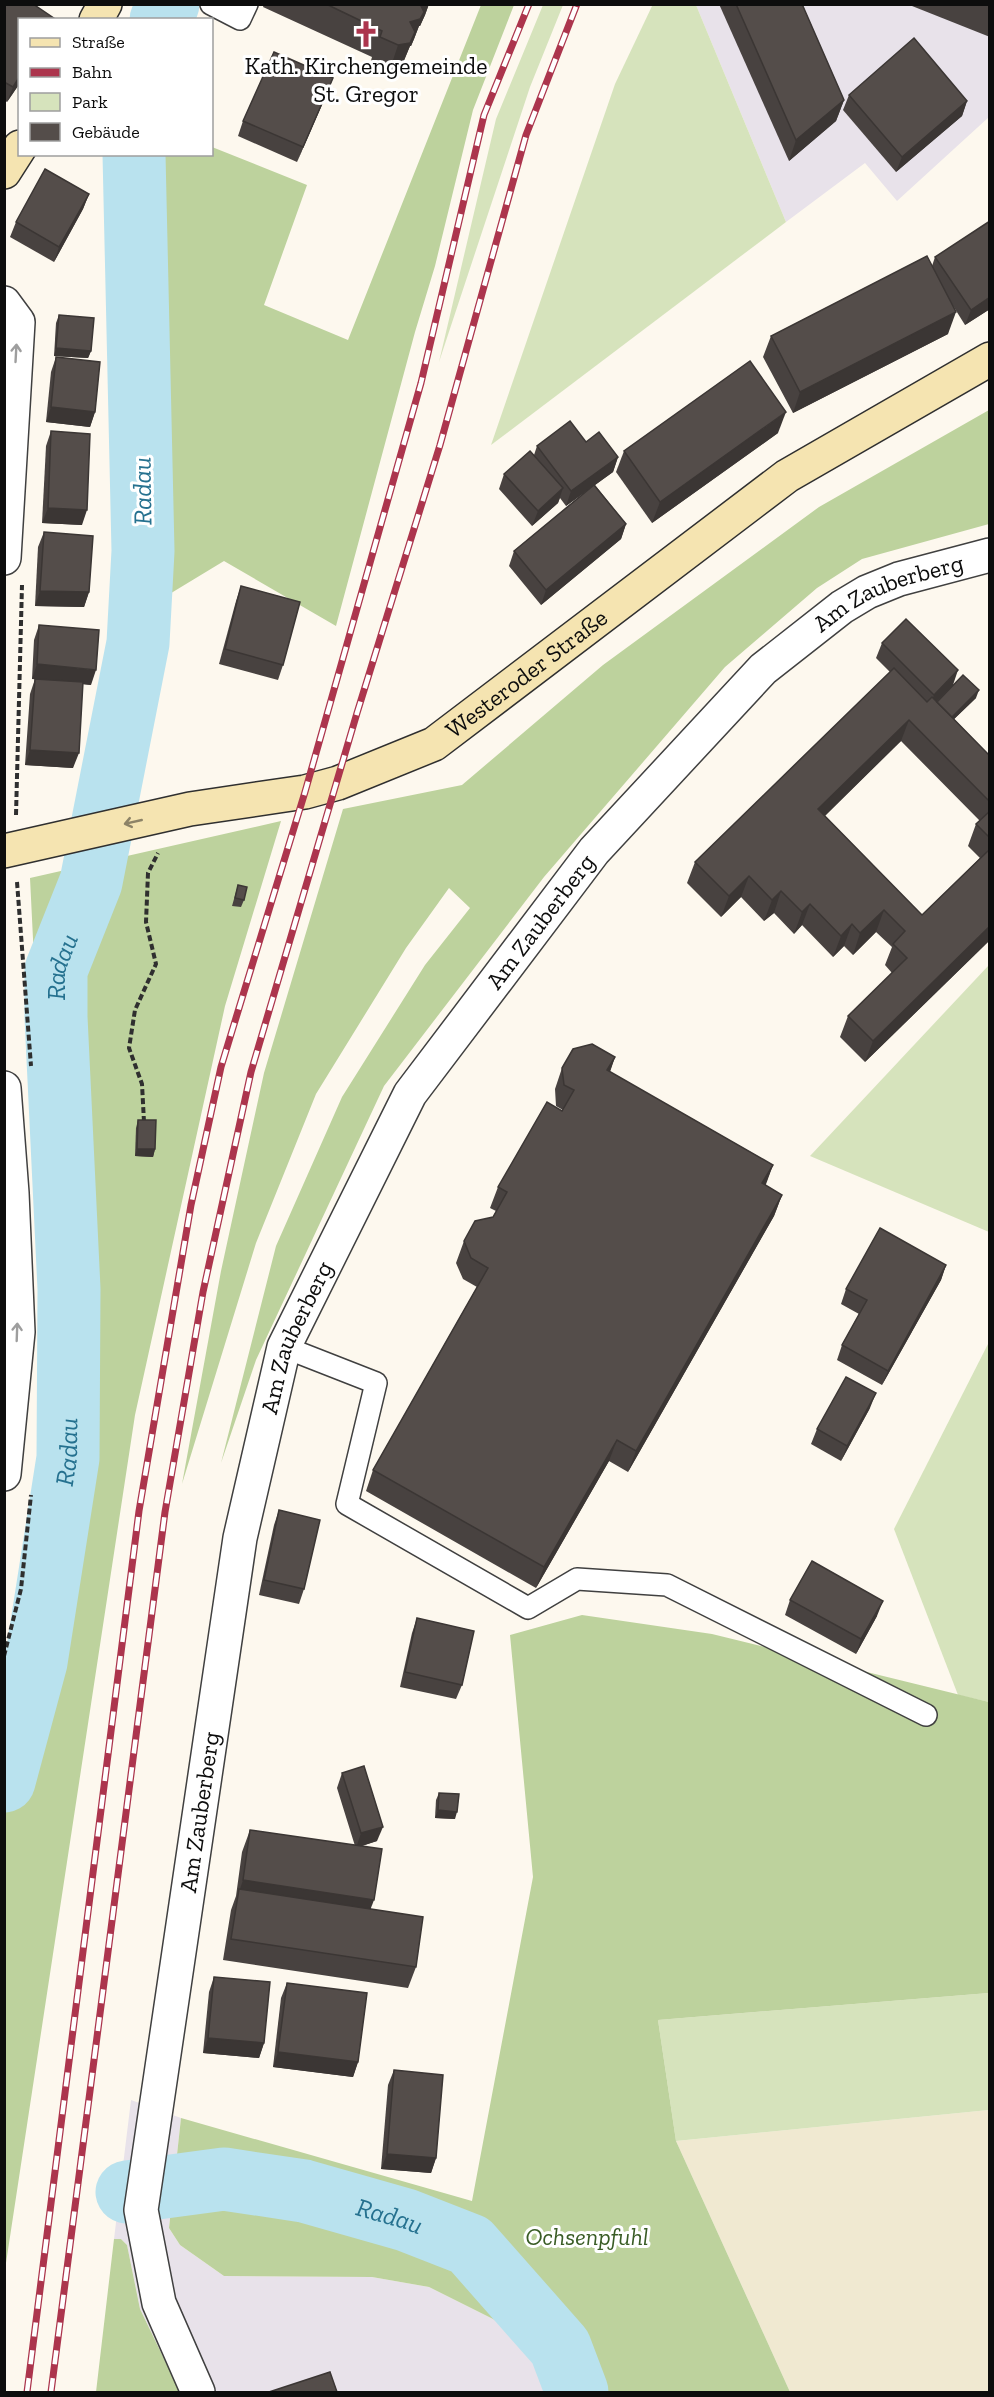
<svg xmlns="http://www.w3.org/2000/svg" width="994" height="2397" viewBox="0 0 994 2397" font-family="'Zilla Slab',serif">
  <rect width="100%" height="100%" fill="#fdf8ee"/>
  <g fill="#e8e2ea">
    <path d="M696,5H989V117L897,201L865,163L786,222Z"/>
    <path d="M131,2100L181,2118L169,2228L180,2245L224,2276L372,2277L429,2287L493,2319L526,2343L548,2382V2392H180L140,2309L127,2245L121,2239H114Z"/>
  </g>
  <path fill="#f0e9d1" d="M989,2110V2392H790L676,2141Z"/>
  <g fill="#d6e3bc">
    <path d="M653,4L696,5L786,222L491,445L615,84Z"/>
    <path d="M543,5H563L530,87L439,362L496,119Z"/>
    <path d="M989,965V1232L810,1156Z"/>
    <path d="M989,1342V1702L958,1695L894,1529Z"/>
    <path d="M989,1993V2110L676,2141L658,2020Z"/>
  </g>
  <g fill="#bdd29d">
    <path d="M481,5H514L473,110L435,266L415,332L336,626L224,561L158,601L149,155L212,154V147L307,185L264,305L348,340Z"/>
    <path d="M989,410V524L862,559L817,588L725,667L544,877L384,1086L256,1360L221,1463L276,1246L342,1097L425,965L470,908L449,888L406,948L316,1094L256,1243L182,1484L221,1271L264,1073L343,809L462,785L603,665L819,507Z"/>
    <path d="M281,821L225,1006L135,1415L6,2263H5V1716L30,1601L55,1385L30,878Z"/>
    <path d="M582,1615L712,1634L989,1702V1993L658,2020L676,2141L790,2392H548V2382L526,2343L493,2319L429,2287L372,2277L224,2276L180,2245L169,2228L181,2118L472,2201L533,1877L510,1635Z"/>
    <path d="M114,2239H121L127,2245L140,2309L180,2392H96Z"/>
  </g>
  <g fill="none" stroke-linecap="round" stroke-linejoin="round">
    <g stroke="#b9e2ee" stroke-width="63">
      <path d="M161,20L168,4"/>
      <path id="s1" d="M4,1781L36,1662L68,1458L69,1289L56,1017V970L91,882L138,643L143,551L134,154"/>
      <path id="s2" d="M127,2192L224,2179L304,2191L406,2220L470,2245L560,2347L577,2392"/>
    </g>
    <defs>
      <g id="lane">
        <path d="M211,4L240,19L247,4"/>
        <path d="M284,1347L376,1383L347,1504L528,1608L577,1579L667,1585L926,1715"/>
      </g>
      <g id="street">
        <path d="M4,303L18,322L4,558"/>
        <path d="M4,1088L12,1193L18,1332L4,1474"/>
        <path id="s3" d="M198,2392L159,2303L141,2210L240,1538L284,1347L410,1094L594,851L763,669L842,607L867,592L899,579L990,555"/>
      </g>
      <g id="secondary">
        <path d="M96,20L105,4"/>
        <path d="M4,172L20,147"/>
        <path id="s4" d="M4,851L190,809L305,792L338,783L434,744L787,476L990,359"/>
      </g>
    </defs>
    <use href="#lane" stroke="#404040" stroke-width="24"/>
    <use href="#street" stroke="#404040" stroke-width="36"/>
    <use href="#secondary" stroke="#2f2f2f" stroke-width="36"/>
    <g stroke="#2f2f2f" stroke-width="4" stroke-dasharray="6 3" stroke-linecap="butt">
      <path d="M16,815L22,585"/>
      <path d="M17,882L31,1066"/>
      <path d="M144,1122L142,1084L129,1048L135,1010L156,964L146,922L148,873L158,853"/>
      <path d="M4,1656L21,1589L31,1495"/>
    </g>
    <use href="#lane" stroke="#fff" stroke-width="21"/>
    <use href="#street" stroke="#fff" stroke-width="33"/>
    <use href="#secondary" stroke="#f5e4b1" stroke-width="33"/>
    <defs>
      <g id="rail">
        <path d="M27,2392L139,1511L191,1205L221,1067L305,792L421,383L484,115L529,4"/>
        <path d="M51,2392L165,1512L203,1292L251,1072L357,713L440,445L526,135L577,4"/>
      </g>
    </defs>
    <use href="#rail" stroke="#ac354d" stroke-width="7"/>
    <use href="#rail" stroke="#fff" stroke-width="4.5" stroke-dasharray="14" stroke-linecap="butt"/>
  </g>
  <g fill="#484240" fill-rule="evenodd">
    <path d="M4,4L20,20V83L7,102L4,100Z"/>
    <path d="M264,4H429L425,15L420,26H419L414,39L411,46H410L400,70L389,72L370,64L372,57L263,7Z"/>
    <path d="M719,4H802L844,100L836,121L789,161Z"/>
    <path d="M907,4H990V37Z"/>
    <path d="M333,78L327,93L297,162L238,136L243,121Z"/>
    <path d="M849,95L967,101L962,116L896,172L843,110Z"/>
    <path d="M89,194L83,209L54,262L10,237L16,222Z"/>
    <path d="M935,257L990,309L965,325L950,301L948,334L793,413L763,357L771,336L932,266Z"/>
    <path d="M59,315L91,351L88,358L54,356L56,323Z"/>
    <path d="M56,357L95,412L90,427L46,422L51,372Z"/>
    <path d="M51,431L82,525L42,523L46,446Z"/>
    <path d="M778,433L652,523L616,472L624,451Z"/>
    <path d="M586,442L618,457L613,472L595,485L626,524L621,539L541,605L509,566L514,551L593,486L566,506L560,498L558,503L532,526L499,489L504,474L534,455L537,446Z"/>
    <path d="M44,532L89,592L84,607L35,606L38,547Z"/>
    <path d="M241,586L283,665L278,680L219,664L236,601Z"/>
    <path d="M39,625L91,685L83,684L73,768L25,765L30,694L35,679H32L34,640Z"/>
    <path d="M882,643L976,698L954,719L990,756V940L865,1062L840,1037L848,1016L892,973L885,965L892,947L876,932L853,955L844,946L833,957L802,925L794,934L774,913L764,921L741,897L721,917L687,883L695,862L890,672L876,658ZM901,741L980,821L976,824L968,846L980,858L922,915L825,816Z"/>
    <path d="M238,885L244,900L241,907L232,906Z"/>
    <path d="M615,1057L610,1072L773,1165L765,1185L782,1195L774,1216L628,1472L609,1461L536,1588L366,1491L373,1470L477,1287L463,1279L456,1263L464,1241L493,1217L496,1211L490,1208L498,1187L563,1110L556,1106L555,1089L562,1068Z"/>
    <path d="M138,1120L155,1149L153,1157L135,1156L136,1128Z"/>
    <path d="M946,1265L941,1280L882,1385L837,1360L842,1345L859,1314L841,1304L846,1289Z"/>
    <path d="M870,1408L841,1461L811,1444L817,1429Z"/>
    <path d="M279,1510L304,1589L299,1604L259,1595L274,1525Z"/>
    <path d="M790,1600L877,1616L856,1654L785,1615Z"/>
    <path d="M417,1618L462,1685L456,1699L400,1687L412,1633Z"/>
    <path d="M342,1773L377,1841L361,1846L371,1909L416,1967L408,1988L223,1960L231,1910L236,1896L242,1852L250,1830L355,1846L337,1788Z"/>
    <path d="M439,1793L455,1819L435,1818L436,1800Z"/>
    <path d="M214,1977L264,2043L259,2058L203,2053L209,1992Z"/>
    <path d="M287,1983L358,2062L353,2077L273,2067L281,1998Z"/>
    <path d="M394,2070L436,2158L431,2173L381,2169L388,2085Z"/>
  </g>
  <g fill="#3b3634">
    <path d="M418,4H429L425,15L420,26H419L414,39L411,46H410L400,70L389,72L398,45Z"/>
    <path d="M20,76V83L7,102L13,87Z"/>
    <path d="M333,78L327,93L297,162L303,147Z"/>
    <path d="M844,100L836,121L789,161L796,140Z"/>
    <path d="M967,101L962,116L896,172L902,157Z"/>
    <path d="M89,194L83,209L54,262L59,247Z"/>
    <path d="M990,297V309L965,325L971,310Z"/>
    <path d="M956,312L948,334L793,413L800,392Z"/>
    <path d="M56,348L91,351L88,358L54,356Z"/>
    <path d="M51,407L95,412L90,427L46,422Z"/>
    <path d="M786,412L778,433L652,523L660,502Z"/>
    <path d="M618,457L613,472L566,506L571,491Z"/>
    <path d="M563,488L558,503L532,526L538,511Z"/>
    <path d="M48,508L87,510L82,525L42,523Z"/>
    <path d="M626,524L621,539L541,605L546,590Z"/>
    <path d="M40,591L89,592L84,607L35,606Z"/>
    <path d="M37,664L96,670L91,685L32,679Z"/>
    <path d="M958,670L953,685L928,710L934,695Z"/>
    <path d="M979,690L976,698L949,724L952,717Z"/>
    <path d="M909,720L901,741L810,830L818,809Z"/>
    <path d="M30,750L79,753L73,768L25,765Z"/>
    <path d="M749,876L741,897L721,917L729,896Z"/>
    <path d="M781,891L774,913L764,921L772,900Z"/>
    <path d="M810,904L802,925L794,934L802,912Z"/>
    <path d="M884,910L876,932L853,955L860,933Z"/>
    <path d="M852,924L844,946L833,957L841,936Z"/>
    <path d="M990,926V940L865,1062L873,1041Z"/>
    <path d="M615,1057L607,1079V1070Z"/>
    <path d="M137,1149H155L153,1157L135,1156Z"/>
    <path d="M773,1165L765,1187L762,1183Z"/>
    <path d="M782,1195L774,1216L628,1472L636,1451Z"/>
    <path d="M946,1265L941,1280L882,1385L888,1371Z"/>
    <path d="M876,1393L870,1408L841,1461L847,1446Z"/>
    <path d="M617,1440L609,1461L536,1588L544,1567Z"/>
    <path d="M883,1601L877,1616L856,1654L861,1639Z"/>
    <path d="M438,1810L457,1812L455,1819L435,1818Z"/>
    <path d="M383,1827L377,1841L356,1848L361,1833Z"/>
    <path d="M243,1880L374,1900L366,1921L238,1895Z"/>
    <path d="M208,2038L264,2043L259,2058L203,2053Z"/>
    <path d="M278,2052L358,2062L353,2077L273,2067Z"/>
    <path d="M387,2154L436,2158L431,2173L381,2169Z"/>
  </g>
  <g fill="#544d4a" stroke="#3b3634" stroke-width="1.5">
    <path d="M4,4H33L55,19V20H20V76L13,87L4,82Z"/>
    <path d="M326,4H420L424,12L420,19L410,22L415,32L410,43L398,45L380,37L382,31Z"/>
    <path d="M736,4H802L844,100L796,140Z"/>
    <path d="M914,38L967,101L902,157L849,95Z"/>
    <path d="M274,52L333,78L303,147L243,121Z"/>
    <path d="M45,169L89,194L59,247L16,222Z"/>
    <path d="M990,221V297L971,310L935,257Z"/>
    <path d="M927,256L956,312L800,392L771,336Z"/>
    <path d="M59,315L94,318L91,351L56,348Z"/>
    <path d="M56,357L100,362L95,412L51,407Z"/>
    <path d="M750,361L786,412L660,502L624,451Z"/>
    <path d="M570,421L586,442L599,432L618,457L571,491L537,446Z"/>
    <path d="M51,431L90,434L87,510L48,508Z"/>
    <path d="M530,451L563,488L538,511L504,474Z"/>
    <path d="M594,485L626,524L546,590L514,551Z"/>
    <path d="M44,532L93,536L89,592L40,591Z"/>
    <path d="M241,586L300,602L283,665L225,649Z"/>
    <path d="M906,619L958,670L934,695L882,643Z"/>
    <path d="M39,625L99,630L96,670L37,664Z"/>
    <path d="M894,668L927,702L932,697L990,756V802L909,720L818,809L922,915L990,849V926L873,1041L848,1016L907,958L893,944L905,931L884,910L860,933L852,924L841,936L810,904L802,912L781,891L772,900L749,876L729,896L695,862Z"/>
    <path d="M963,675L979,690L952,717L937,702Z"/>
    <path d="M35,679L83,682L79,753L30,750Z"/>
    <path d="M990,811V838L976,824Z"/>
    <path d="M238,885L247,887L244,900L235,898Z"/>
    <path d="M592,1044L615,1057L607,1070L773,1165L762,1183L782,1195L636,1451L617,1440L544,1567L373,1470L488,1268L471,1258L464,1241L475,1221L493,1217L507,1192L498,1187L547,1102L562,1111L574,1090L564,1085L562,1068L573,1049Z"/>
    <path d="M138,1120H156L155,1149H137Z"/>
    <path d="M880,1228L946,1265L888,1371L842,1345L867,1300L846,1289Z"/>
    <path d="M846,1377L876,1393L847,1446L817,1429Z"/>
    <path d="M279,1510L320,1520L304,1589L264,1580Z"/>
    <path d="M812,1561L883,1601L861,1639L790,1600Z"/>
    <path d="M417,1618L474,1631L462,1685L405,1672Z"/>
    <path d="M364,1766L383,1827L361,1833L342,1773Z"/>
    <path d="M439,1793L459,1794L457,1812L438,1810Z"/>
    <path d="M250,1830L382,1849L374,1900L243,1880Z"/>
    <path d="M239,1889L423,1917L416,1967L231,1939Z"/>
    <path d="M214,1977L270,1982L264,2043L208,2038Z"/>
    <path d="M287,1983L367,1993L358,2062L278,2052Z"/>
    <path d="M394,2070L443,2075L436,2158L387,2154Z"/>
    <path d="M330,2372L337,2392H269Z"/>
  </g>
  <defs><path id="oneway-shaft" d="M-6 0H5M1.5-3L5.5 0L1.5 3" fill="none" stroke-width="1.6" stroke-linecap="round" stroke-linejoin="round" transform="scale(1.5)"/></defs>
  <g stroke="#9e9e9e">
    <use href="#oneway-shaft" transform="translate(16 353) rotate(-87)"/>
    <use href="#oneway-shaft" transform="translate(17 1332) rotate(-88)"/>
  </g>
  <use stroke="#8d8367" href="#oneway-shaft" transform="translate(133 822) rotate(167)"/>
  <defs>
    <symbol id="church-bare" viewBox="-9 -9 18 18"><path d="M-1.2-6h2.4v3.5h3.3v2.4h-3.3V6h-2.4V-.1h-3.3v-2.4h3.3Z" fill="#ac354d" stroke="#fff" stroke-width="2.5" paint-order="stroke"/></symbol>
  </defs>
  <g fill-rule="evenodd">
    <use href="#church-bare" x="347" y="15" width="38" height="38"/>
  </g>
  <g text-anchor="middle" stroke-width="6" stroke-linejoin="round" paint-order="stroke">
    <g font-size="24" fill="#0d0d0d" stroke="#fff">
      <text x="366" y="74">Kath. Kirchengemeinde<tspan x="366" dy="28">St. Gregor</tspan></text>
    </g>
    <g font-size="24" fill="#0d0d0d" stroke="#fff">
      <text dy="8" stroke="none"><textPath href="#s3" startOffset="2052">Am Zauberberg</textPath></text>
      <text dy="8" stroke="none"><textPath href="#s4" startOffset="561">Westeroder Straße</textPath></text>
      <text dy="8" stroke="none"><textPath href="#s3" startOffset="1566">Am Zauberberg</textPath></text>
      <text dy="8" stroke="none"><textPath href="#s3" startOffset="1080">Am Zauberberg</textPath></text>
      <text dy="8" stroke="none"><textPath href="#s3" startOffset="594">Am Zauberberg</textPath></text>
    </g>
    <g font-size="24" font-style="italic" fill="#395c25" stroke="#fff">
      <text x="587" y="2245">Ochsenpfuhl</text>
    </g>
    <g font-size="26" font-style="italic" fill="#25718f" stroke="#fff">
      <text transform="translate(142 491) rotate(-91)" y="9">Radau</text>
      <text dy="9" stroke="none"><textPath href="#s1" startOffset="822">Radau</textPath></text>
      <text dy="9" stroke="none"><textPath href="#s1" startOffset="336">Radau</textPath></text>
      <text dy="9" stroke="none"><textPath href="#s2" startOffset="268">Radau</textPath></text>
    </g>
  </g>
  <rect width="994" height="2397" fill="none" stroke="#0d0d0d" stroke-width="12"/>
  <rect x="18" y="18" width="195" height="138" fill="#ffffff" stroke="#9e9e9e" stroke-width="1.5"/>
  <rect x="30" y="38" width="30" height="9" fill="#f5e4b1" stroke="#9e9e9e" stroke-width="1.5"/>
  <text x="72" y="48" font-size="18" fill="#0d0d0d">Straße</text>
  <rect x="30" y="68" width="30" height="9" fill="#ac354d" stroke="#9e9e9e" stroke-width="1.5"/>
  <text x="72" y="78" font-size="18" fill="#0d0d0d">Bahn</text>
  <rect x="30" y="93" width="30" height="18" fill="#d6e3bc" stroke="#9e9e9e" stroke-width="1.5"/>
  <text x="72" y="108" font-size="18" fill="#0d0d0d">Park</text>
  <rect x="30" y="123" width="30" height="18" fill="#544d4a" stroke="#9e9e9e" stroke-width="1.5"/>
  <text x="72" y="138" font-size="18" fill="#0d0d0d">Gebäude</text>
</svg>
